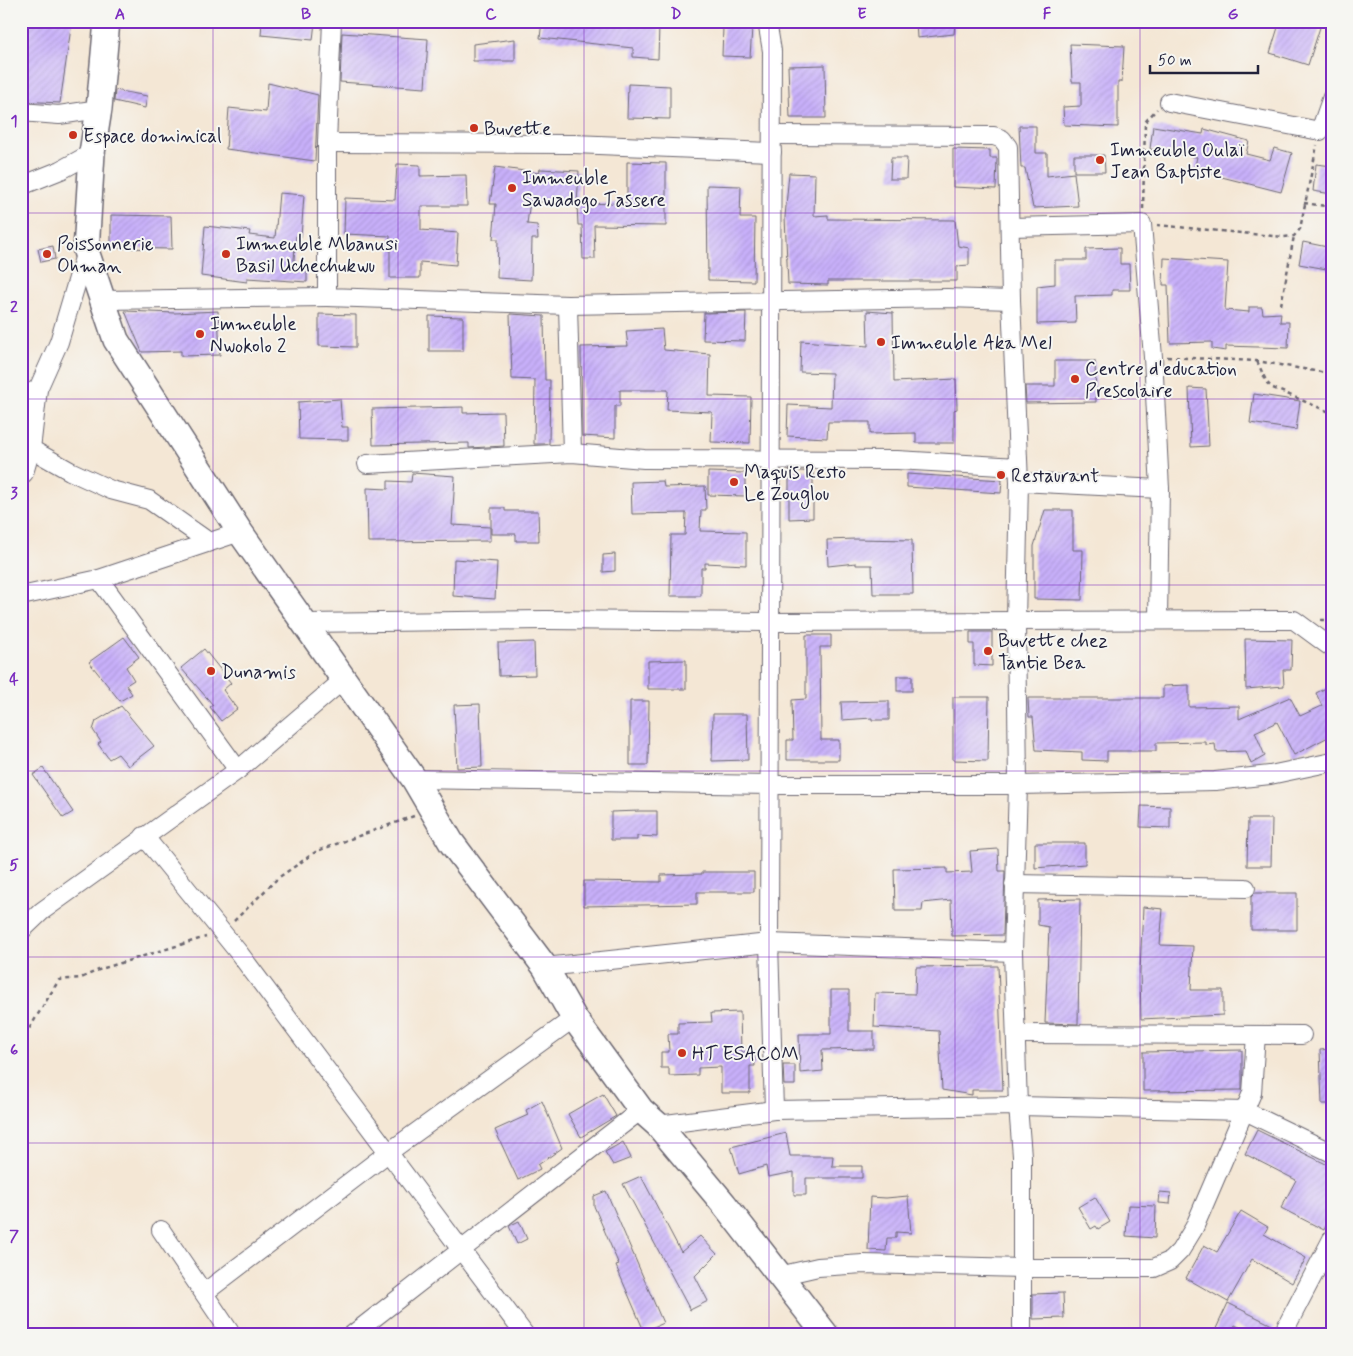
<svg xmlns="http://www.w3.org/2000/svg" width="1353" height="1356" viewBox="0 0 1353 1356" font-family="Mynerve,sans-serif">
  <defs>
    <pattern id="building-hatch" width="6" height="6" patternUnits="userSpaceOnUse" patternTransform="scale(1.25)"><rect width="6" height="6" fill="#c8b0fa"/><path d="M-1 1l2-2M0 6l6-6M5 7l2-2" fill="none" stroke="#ac97d7"/></pattern>
  </defs>
  <rect width="100%" height="100%" fill="#f6f6f2"/>
  <filter id="ink" filterUnits="userSpaceOnUse"><feTurbulence type="fractalNoise" baseFrequency=".02" numOctaves="2"/><feDisplacementMap in="SourceGraphic" scale="10" xChannelSelector="R" yChannelSelector="G"/><feConvolveMatrix kernelMatrix="1 2 1 2 8 2 1 2 1" color-interpolation-filters="sRGB"/></filter>
  <filter id="wash" filterUnits="userSpaceOnUse"><feTurbulence type="fractalNoise" baseFrequency=".0096" numOctaves="4" result="noise"/><feDisplacementMap in="SourceGraphic" scale="20" xChannelSelector="R" yChannelSelector="G"/><feGaussianBlur stdDeviation="1.12" result="paint"/><feColorMatrix in="noise" values="0 0 0 0 0 0 0 0 0 0 0 0 0 0 0 0 0 1.4 0 .05"/><feComposite in="paint" operator="in"/></filter>
  <g filter="url(#wash)">
    <rect width="100%" height="100%" fill="#f4e7d5"/>
    <g id="blocks">
      <g fill="url(#building-hatch)">
        <path d="M21,21H72L60,103L21,101Z"/>
        <path d="M262,21L315,22L313,40L261,35Z"/>
        <path d="M542,21H625V24L659,26L658,59L633,57V48L540,38Z"/>
        <path d="M916,21H955L954,34L917,38Z"/>
        <path d="M1280,21H1322L1308,65L1270,53Z"/>
        <path d="M723,27L752,28L750,57L722,56Z"/>
        <path d="M342,33L428,39L425,88L340,82Z"/>
        <path d="M515,39V61H473V44Z"/>
        <path d="M1070,44L1124,46L1122,82H1118V127L1064,125L1063,107L1081,106V82H1072Z"/>
        <path d="M825,65L826,118H790L788,66Z"/>
        <path d="M268,83L318,95L315,161L226,149L229,108L266,112Z"/>
        <path d="M628,84L670,86V119L627,118Z"/>
        <path d="M115,90L147,96L145,108L114,101Z"/>
        <path d="M1019,126H1036V153H1047V176L1074,173L1078,206L1033,208L1025,168H1021Z"/>
        <path d="M1153,126L1203,134L1204,129L1249,141L1246,154L1270,160L1274,148L1292,153L1281,192L1194,170L1197,157L1150,149Z"/>
        <path d="M953,149L990,150V158H997L996,189L953,187Z"/>
        <path d="M1074,155H1104L1105,172H1074Z"/>
        <path d="M891,158H907L906,179H890Z"/>
        <path d="M627,162L666,163V226L594,225L595,259H583L582,225H578L577,204L627,203Z"/>
        <path d="M397,164L420,165V176L466,175L467,206H421V230L458,233L456,265L420,262V278H390V236L344,234L345,198L395,200Z"/>
        <path d="M1316,164L1332,166V194L1313,191Z"/>
        <path d="M495,167L539,173L540,169L579,171L577,204L530,201L527,224L537,225L538,239H532L531,280L497,278L498,239H493L496,204H490Z"/>
        <path d="M789,173L815,174L814,216L828,215V219L955,220L958,246L969,248V265L957,266V281H828V285L788,284L785,217Z"/>
        <path d="M707,185L741,186L740,218H755L754,281L708,280Z"/>
        <path d="M279,193L304,195L301,237L296,236L293,270L307,271V282L247,278V282L201,276L205,226L250,231L249,235L275,238Z"/>
        <path d="M111,215L171,216L172,249L111,248Z"/>
        <path d="M1303,242L1332,248V270L1299,264Z"/>
        <path d="M53,246L55,259L41,262L38,249Z"/>
        <path d="M1120,248V264H1129L1130,290H1112V295L1075,296L1076,323L1037,324V286L1055,284V260H1086V249Z"/>
        <path d="M1164,258L1228,262L1225,310L1249,312V307H1262L1263,314L1281,313L1280,322H1289L1288,348L1226,346V351L1212,349V342L1170,343L1168,285H1163Z"/>
        <path d="M125,311L175,313L218,311L220,355L181,356V351L142,352Z"/>
        <path d="M867,311L893,313L894,382L956,379L957,409L954,410V443H916V433L870,434V422H828L827,438L787,436L788,405L831,407L832,373L800,372L801,341L868,346Z"/>
        <path d="M746,312L745,341L703,340L704,313Z"/>
        <path d="M319,314L356,315V347L319,346Z"/>
        <path d="M510,314L544,316L545,380H550L549,444H534L535,380L512,379Z"/>
        <path d="M429,316L463,317V351H429Z"/>
        <path d="M662,329L664,350L710,354L709,396L751,397L750,443L711,442L712,412L667,410L668,390H620V406H615V438L582,436L581,347L628,346L626,331Z"/>
        <path d="M1055,361H1095L1096,402L1026,403L1025,386H1055Z"/>
        <path d="M1189,388L1206,389L1209,446L1191,447Z"/>
        <path d="M1254,394L1300,401L1296,430L1250,423Z"/>
        <path d="M340,399L342,427H348V440L299,439L298,402Z"/>
        <path d="M463,407V413L503,412L504,446L469,448V443L373,445L372,409Z"/>
        <path d="M789,470L813,472V518L789,519Z"/>
        <path d="M708,472L745,473V496L708,495Z"/>
        <path d="M412,473L455,476L452,525L490,527V541L368,542L367,488L388,489V481L411,482Z"/>
        <path d="M907,474L1002,480L1001,493L907,487Z"/>
        <path d="M663,481L664,487L705,486L706,510H701L700,531L746,532V565L705,563V568H701V596H670L671,535H685L686,513L632,514L631,482Z"/>
        <path d="M491,508H505V511H538L539,541H516V534H491Z"/>
        <path d="M1045,510H1073V550H1083L1082,600L1034,599V546Z"/>
        <path d="M855,539L912,540L913,594H873L872,565H856V563L828,566L827,540Z"/>
        <path d="M615,554V571L603,572V555Z"/>
        <path d="M454,559L497,562L495,599L453,596Z"/>
        <path d="M970,632H992V666L974,665V644H970Z"/>
        <path d="M806,635H831V647H820L821,740H839V760H787V740H793L792,700L806,699Z"/>
        <path d="M124,637L139,657L126,667L134,680L126,685L132,694L120,701L89,662Z"/>
        <path d="M1245,639L1292,640L1291,670H1283L1284,686L1246,689Z"/>
        <path d="M534,642L535,675L499,676L498,643Z"/>
        <path d="M204,649L231,683L223,690L237,709L221,721L210,707L213,705L181,668Z"/>
        <path d="M686,660V689H648V661Z"/>
        <rect x="897" y="676" width="15" height="15"/>
        <path d="M1189,685V707L1239,706V719L1290,697L1300,716L1322,706L1316,693L1332,685V735L1294,755L1277,722L1255,732L1265,756L1251,764L1246,751L1216,752L1215,744L1206,745V742L1156,743V751H1107V761L1082,760V752L1036,750L1033,717H1029L1028,698H1163V686Z"/>
        <path d="M953,697H989L988,761L953,760Z"/>
        <path d="M630,701H649L648,765H630Z"/>
        <path d="M889,701V720H872V718L842,720L841,702Z"/>
        <path d="M480,704L482,767L457,768L454,705Z"/>
        <path d="M121,706L154,746L128,766L118,754L109,759L98,744L101,742L93,730L96,721Z"/>
        <path d="M713,714H747L748,760L712,761Z"/>
        <path d="M43,768L73,812L63,818L33,775Z"/>
        <path d="M1141,806L1170,807V828L1140,827Z"/>
        <path d="M640,811H657V837L637,836V840H611V812Z"/>
        <path d="M1248,819H1272L1271,866H1247Z"/>
        <path d="M1035,843H1085V864L1035,868Z"/>
        <path d="M998,849L999,871H1005L1003,935L952,936L951,900L923,903L922,911H895L894,869L947,868V873L972,872L970,851Z"/>
        <path d="M702,872H754V892H697V904L584,906V881L661,882V875L702,874Z"/>
        <path d="M1255,893H1297V930H1251V897Z"/>
        <path d="M1080,899L1078,1024L1045,1023L1049,927L1038,925V900Z"/>
        <path d="M1143,907L1163,909L1160,945L1193,946L1191,990H1223V1015L1141,1019L1140,972Z"/>
        <path d="M998,966L1003,1090H972V1095L942,1090L939,1031L874,1027L875,993L915,994L916,967Z"/>
        <path d="M831,990H849V1031H874V1049L822,1050L823,1071L800,1073L799,1034H831Z"/>
        <path d="M740,1012L741,1052H754L755,1066H750V1093H721V1067L698,1068V1075L669,1076V1068H661V1052H669L668,1034H678V1023L712,1022L711,1013Z"/>
        <path d="M1332,1049V1104H1322L1320,1050Z"/>
        <path d="M1242,1050V1090L1143,1091V1052Z"/>
        <path d="M783,1065H795V1085H784Z"/>
        <path d="M603,1094L616,1116L581,1137L568,1114Z"/>
        <path d="M542,1101L562,1148L538,1165L540,1169L518,1180L495,1130L528,1115L526,1110Z"/>
        <path d="M1257,1130L1332,1167V1214L1324,1230L1281,1208L1296,1180L1245,1154Z"/>
        <path d="M786,1133L790,1156H833L832,1166H862V1178H806V1195H794V1172L768,1177L766,1166L739,1174L731,1147Z"/>
        <path d="M623,1142L631,1158L613,1165L605,1152Z"/>
        <path d="M641,1176L681,1252L700,1236L717,1254L695,1276L708,1301L690,1310L623,1184Z"/>
        <path d="M606,1191L663,1323L644,1331L616,1266L619,1265L594,1206V1196Z"/>
        <path d="M1160,1192L1171,1193L1170,1204L1159,1203Z"/>
        <path d="M908,1196L911,1233L896,1232V1238H887L886,1251L868,1250L870,1197L886,1198Z"/>
        <path d="M1095,1197L1110,1222L1098,1229L1096,1226L1091,1229L1078,1207Z"/>
        <path d="M1128,1205L1156,1206L1155,1238L1126,1236Z"/>
        <path d="M1241,1211L1268,1227L1264,1234L1306,1258L1292,1283L1252,1259L1228,1302L1186,1278L1204,1245L1217,1252Z"/>
        <path d="M519,1221L527,1239L517,1244L509,1226Z"/>
        <path d="M1063,1293L1064,1318L1033,1319V1294Z"/>
        <path d="M1228,1303L1274,1326L1270,1335H1256L1235,1325L1230,1335H1213Z"/>
      </g>
    </g>
  </g>
  <g filter="url(#ink)">
    <use href="#blocks" fill-opacity="0" stroke="#6c6771" stroke-width="1"/>
    <g fill="none" stroke-linecap="round" stroke-linejoin="round">
      <defs>
        <g id="street">
          <path d="M332,21L327,143V297L568,305L947,298L1011,300"/>
          <path d="M767,21L772,51L769,943L774,1110"/>
          <path d="M1169,102L1320,131L1332,97"/>
          <path d="M21,112L59,115L99,109"/>
          <path d="M772,135L994,136L1002,139L1008,147L1011,300L1019,482L1016,621L1018,785L1013,952L1018,1106L1022,1156V1335"/>
          <path d="M327,143L574,144L772,152"/>
          <path d="M21,186L61,170L92,153"/>
          <path d="M1010,227L1142,224L1153,357L1160,489L1158,619"/>
          <path d="M102,300L327,297"/>
          <path d="M568,305L572,453"/>
          <path d="M21,397L38,389"/>
          <path d="M31,449L70,471L111,490L149,500L209,542"/>
          <path d="M367,464L572,453L644,459L897,460L1018,467"/>
          <path d="M21,476L24,473L31,449L38,389L59,342L86,251"/>
          <path d="M1019,482L1160,489"/>
          <path d="M99,579L238,770"/>
          <path d="M21,596L99,579L240,532"/>
          <path d="M305,623L545,620L771,622L1294,620L1332,648"/>
          <path d="M414,779L770,785H1018L1215,781L1270,775L1332,762"/>
          <path d="M144,836L239,953L525,1335"/>
          <path d="M1014,884L1246,888"/>
          <path d="M21,931L42,911L238,770L342,681"/>
          <path d="M545,967L769,943L1013,952"/>
          <path d="M1016,1034L1302,1035"/>
          <path d="M658,1125L774,1110L1018,1106L1245,1111L1332,1153"/>
          <path d="M161,1230L232,1335"/>
          <path d="M779,1276L818,1267L863,1264L1023,1268H1154L1170,1261L1180,1251L1194,1228L1252,1093L1256,1035"/>
          <path d="M204,1293L389,1152L574,1018"/>
          <path d="M352,1335L641,1110"/>
          <path d="M1282,1335L1332,1239"/>
        </g>
        <path id="secondary" d="M107,21L99,109L92,153L86,251L116,340L240,532L414,779L451,842L545,967L574,1018L641,1110L658,1125L724,1204L826,1335"/>
      </defs>
      <use href="#street" stroke="#6c6771" stroke-width="20"/>
      <use href="#secondary" stroke="#6c6771" stroke-width="28"/>
      <g stroke="#6c6771" stroke-width="2.5" stroke-dasharray="4 4" stroke-linecap="butt">
        <path d="M1304,203L1332,207"/>
        <path d="M1143,209L1145,122L1157,109"/>
        <path d="M1157,225L1284,237L1294,236L1300,229L1317,145"/>
        <path d="M1281,305L1294,236"/>
        <path d="M1167,357L1257,361L1332,374"/>
        <path d="M1257,361L1267,383L1273,388L1332,413"/>
        <path d="M1321,620H1332"/>
        <path d="M234,921L278,878L317,851L414,816"/>
        <path d="M21,1042L59,980L81,978L101,969L206,937"/>
      </g>
      <use href="#street" stroke="#fff" stroke-width="18"/>
      <use href="#secondary" stroke="#fff" stroke-width="25"/>
    </g>
  </g>
  <path fill="none" stroke="#7b2cbf" stroke-width="1" stroke-opacity="0.55" d="M213,21V1335M398,21V1335M584,21V1335M769,21V1335M955,21V1335M1140,21V1335M21,213H1332M21,399H1332M21,585H1332M21,771H1332M21,957H1332M21,1143H1332"/>
  <g fill="#c8321e" stroke="#f6f6f2" stroke-width="2">
    <circle cx="474" cy="128" r="5"/>
    <circle cx="73" cy="135" r="5"/>
    <circle cx="1100" cy="160" r="5"/>
    <circle cx="512" cy="188" r="5"/>
    <circle cx="47" cy="254" r="5"/>
    <circle cx="226" cy="254" r="5"/>
    <circle cx="200" cy="334" r="5"/>
    <circle cx="881" cy="342" r="5"/>
    <circle cx="1075" cy="379" r="5"/>
    <circle cx="1001" cy="475" r="5"/>
    <circle cx="734" cy="482" r="5"/>
    <circle cx="988" cy="651" r="5"/>
    <circle cx="211" cy="671" r="5"/>
    <circle cx="682" cy="1053" r="5"/>
  </g>
  <g text-anchor="middle" stroke-width="4" stroke-linejoin="round" paint-order="stroke">
    <g font-size="19" fill="#22223b" stroke="#f6f6f2" text-anchor="start">
      <text x="484" y="135">Buvette</text>
      <text x="83" y="142">Espace dominical</text>
      <text x="1110" y="156">Immeuble Oulaï<tspan x="1110" dy="22">Jean Baptiste</tspan></text>
      <text x="522" y="184">Immeuble<tspan x="522" dy="22">Sawadogo Tassere</tspan></text>
      <text x="57" y="250">Poissonnerie<tspan x="57" dy="22">Ohman</tspan></text>
      <text x="236" y="250">Immeuble Mbanusi<tspan x="236" dy="22">Basil Uchechukwu</tspan></text>
      <text x="210" y="330">Immeuble<tspan x="210" dy="22">Nwokolo 2</tspan></text>
      <text x="891" y="349">Immeuble Aka Mel</text>
      <text x="1085" y="375">Centre d'education<tspan x="1085" dy="22">Prescolaire</tspan></text>
      <text x="744" y="478">Maquis Resto<tspan x="744" dy="22">Le Zouglou</tspan></text>
      <text x="1011" y="482">Restaurant</text>
      <text x="998" y="647">Buvette chez<tspan x="998" dy="22">Tantie Bea</tspan></text>
      <text x="221" y="678">Dunamis</text>
      <text x="692" y="1060">HT ESACOM</text>
    </g>
  </g>
  <rect width="1353" height="1356" fill="none" stroke="#f6f6f2" stroke-width="55"/>
  <path d="M1150 65v8h108v-8" fill="none" stroke="#22223b" stroke-width="2.5"/>
  <text x="1158" y="65" font-size="15" fill="#22223b" stroke="#f6f6f2" stroke-width="4" paint-order="stroke">50 m</text>
  <rect x="28" y="28" width="1298" height="1300" fill="none" stroke="#7b2cbf" stroke-width="2"/>
  <g font-size="16" text-anchor="middle" font-weight="bold" fill="#7b2cbf">
    <text x="120" y="19">A</text>
    <text x="306" y="19">B</text>
    <text x="491" y="19">C</text>
    <text x="676" y="19">D</text>
    <text x="862" y="19">E</text>
    <text x="1047" y="19">F</text>
    <text x="1233" y="19">G</text>
    <text x="14" y="126">1</text>
    <text x="14" y="312">2</text>
    <text x="14" y="498">3</text>
    <text x="14" y="684">4</text>
    <text x="14" y="870">5</text>
    <text x="14" y="1055">6</text>
    <text x="14" y="1241">7</text>
  </g>
</svg>
